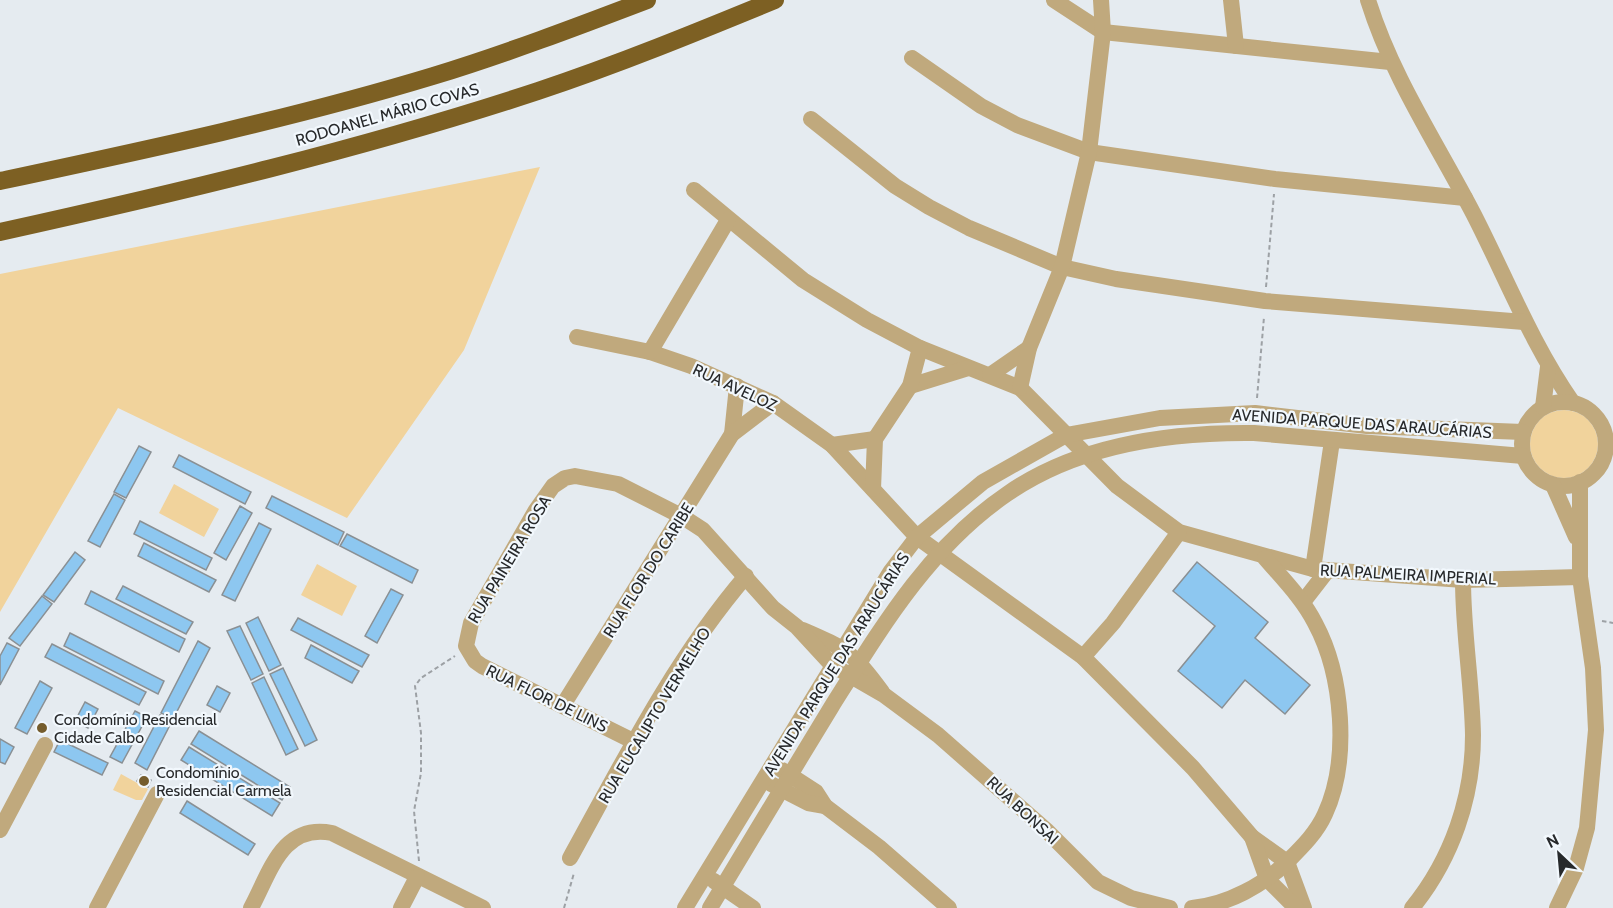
<svg xmlns="http://www.w3.org/2000/svg" width="1613" height="908" viewBox="0 0 1613 908" font-family="Cabin,sans-serif">
  <rect width="100%" height="100%" fill="#e5ebf0"/>
  <g fill="#f1d39c">
    <path d="M540,167L464,350L347,518L118,408L0,612V274Z"/>
    <circle cx="1564" cy="444" r="34"/>
    <path d="M174,484L219,509L204,537L159,513Z"/>
    <path d="M317,564L357,586L342,616L301,595Z"/>
    <path d="M121,774L148,789L142,800H136L113,790Z"/>
  </g>
  <g fill="#8dc7f0" stroke="#8a9094" stroke-width="1.5">
    <path d="M139,446L151,452L126,498L114,492Z"/>
    <path d="M179,455L251,492L245,504L173,467Z"/>
    <path d="M114,494L125,500L100,547L88,541Z"/>
    <path d="M272,496L344,532L338,545L266,508Z"/>
    <path d="M240,506L252,513L226,560L214,553Z"/>
    <path d="M140,521L212,558L206,570L134,534Z"/>
    <path d="M259,523L271,529L235,601L222,595Z"/>
    <path d="M347,534L418,570L412,583L340,546Z"/>
    <path d="M144,543L216,580L209,592L138,556Z"/>
    <path d="M75,552L85,560L54,602L43,595Z"/>
    <path d="M1197,562L1268,622L1255,638L1310,685L1285,714L1245,680L1222,708L1178,671L1215,626L1173,591Z"/>
    <path d="M123,586L193,622L186,634L116,599Z"/>
    <path d="M391,589L403,595L377,643L365,636Z"/>
    <path d="M91,591L185,639L179,652L85,604Z"/>
    <path d="M42,596L52,604L20,646L9,638Z"/>
    <path d="M258,617L281,665L269,671L246,623Z"/>
    <path d="M298,618L369,655L362,667L291,630Z"/>
    <path d="M240,626L263,674L251,680L227,631Z"/>
    <path d="M70,633L164,681L158,694L64,646Z"/>
    <path d="M198,641L210,648L173,719L161,713Z"/>
    <path d="M7,643L19,649L0,685V656Z"/>
    <path d="M52,644L146,692L139,705L45,657Z"/>
    <path d="M311,645L359,671L352,683L305,658Z"/>
    <path d="M283,668L317,740L305,746L270,674Z"/>
    <path d="M264,677L298,749L286,755L252,683Z"/>
    <path d="M40,681L52,688L27,734L15,728Z"/>
    <path d="M217,686L230,693L220,712L207,705Z"/>
    <path d="M85,702L98,709L88,728L75,721Z"/>
    <path d="M135,711L147,717L122,763L110,757Z"/>
    <path d="M160,715L172,721L147,770L135,763Z"/>
    <path d="M199,731L290,787L282,800L191,744Z"/>
    <path d="M0,739L14,747L5,764L0,762Z"/>
    <path d="M60,740L108,763L102,775L54,752Z"/>
    <path d="M189,747L280,803L272,816L181,760Z"/>
    <path d="M141,775L151,780L148,787L137,781Z"/>
    <path d="M187,801L255,844L248,855L180,813Z"/>
  </g>
  <g fill="none" stroke-linecap="round" stroke-linejoin="round">
    <g stroke="#9da1a5" stroke-width="2" stroke-dasharray="4.5 3" stroke-linecap="butt">
      <path d="M1266,287L1274,194"/>
      <path d="M1257,398L1264,317"/>
      <path d="M1602,621L1613,623"/>
      <path d="M419,861L414,811L421,773V733L415,686L421,678L455,656"/>
      <path d="M564,908L574,873"/>
    </g>
    <g stroke="#c0a97d" stroke-width="16">
      <path d="M1054,0L1103,32L1390,62"/>
      <path d="M1231,0L1236,46"/>
      <path d="M1368,0C1392,77 1436,142 1473,213C1506,277 1531,343 1573,403"/>
      <path d="M912,58L981,106L1017,125L1089,152L1275,179L1465,198"/>
      <path d="M811,119L895,186L929,207L969,228L1062,267L1116,279L1265,301L1524,322"/>
      <path d="M694,190L803,280L867,320L920,348L1020,388L1117,486L1179,532L1313,569L1463,580L1580,577"/>
      <path d="M577,337L650,352L691,366L773,403L832,445L917,537L1083,657L1193,768L1252,837L1287,862L1304,908"/>
      <path d="M650,352L728,220"/>
      <path d="M990,375L1029,348"/>
      <path d="M910,386L968,368"/>
      <path d="M1020,388L1029,348L1062,267L1089,152L1103,32L1101,0"/>
      <circle cx="1564" cy="444" r="42"/>
      <path d="M1543,407L1548,367"/>
      <path d="M732,434L737,386"/>
      <path d="M832,445L875,439"/>
      <path d="M1553,485L1576,537"/>
      <path d="M873,489L875,439L910,386L920,348"/>
      <path d="M1313,569L1332,441"/>
      <path d="M1303,602L1327,571"/>
      <path d="M803,630C847,649 854,653 882,692"/>
      <path d="M1083,657L1113,623L1179,532"/>
      <path d="M563,705L732,434L773,403"/>
      <path d="M635,742L482,666L475,661L466,646L471,623L536,510L553,486L565,478L575,476L618,484L683,517L703,530L773,608L797,627L832,665L884,695L938,735L1046,830L1098,882L1131,898L1170,908"/>
      <path d="M782,770L816,792L825,806L879,847L949,908"/>
      <path d="M771,784L808,803L825,806"/>
      <path d="M0,830L45,745"/>
      <path d="M1252,837L1267,879L1296,908"/>
      <path d="M570,858C623,762 674,660 746,576"/>
      <path d="M714,881L753,908"/>
      <path d="M97,908L157,794"/>
      <path d="M251,908C270,873 282,823 332,833L483,908"/>
      <path d="M401,908L417,877"/>
      <path d="M685,908L891,571L917,537L983,482L1066,435L1160,418L1255,413L1367,426L1523,432"/>
      <path d="M710,908C751,840 791,773 832,706C881,628 929,547 1007,494C1077,445 1171,432 1254,433L1523,456"/>
      <path d="M1192,908C1227,905 1264,885 1289,860C1303,846 1317,832 1325,814C1350,760 1343,675 1315,623C1303,599 1283,579 1265,558"/>
      <path d="M1412,908C1452,859 1473,797 1473,735C1472,683 1463,632 1463,580"/>
      <path d="M1557,908L1576,868L1587,828L1596,730L1593,668L1580,577V482"/>
    </g>
    <g stroke="#7d6023" stroke-width="18">
      <path d="M0,181C145,150 291,119 433,76C505,54 576,27 647,0"/>
      <path d="M0,232C181,192 362,149 538,91C619,64 697,32 775,0"/>
    </g>
  </g>
  <g fill="#755d2d" stroke="#f2f8fd" stroke-width="2">
    <circle cx="42" cy="728" r="6"/>
    <circle cx="144" cy="781" r="6"/>
  </g>
  <g text-anchor="middle" stroke-width="4.5" stroke-linejoin="round" paint-order="stroke">
    <g font-size="16" fill="#27292b" stroke="#f2f8fd">
      <text transform="translate(387 114) rotate(-16)" y="6">RODOANEL MÁRIO COVAS</text>
      <text transform="translate(735 387) rotate(25)" y="6">RUA AVELOZ</text>
      <text transform="translate(1362 423) rotate(4)" y="6">AVENIDA PARQUE DAS ARAUCÁRIAS</text>
      <text transform="translate(509 559) rotate(-59)" y="6">RUA PAINEIRA ROSA</text>
      <text transform="translate(648 570) rotate(-58)" y="6">RUA FLOR DO CARIBE</text>
      <text transform="translate(1408 574) rotate(3)" y="6">RUA PALMEIRA IMPERIAL</text>
      <text transform="translate(836 664) rotate(-58)" y="6">AVENIDA PARQUE DAS ARAUCÁRIAS</text>
      <text transform="translate(547 698) rotate(26)" y="6">RUA FLOR DE LINS</text>
      <text transform="translate(654 715) rotate(-59)" y="6">RUA EUCALIPTO VERMELHO</text>
      <text transform="translate(1023 810) rotate(43)" y="6">RUA BONSAI</text>
    </g>
    <g font-size="16" fill="#27292b" stroke="#f2f8fd" text-anchor="start">
      <text x="54" y="725">Condomínio Residencial<tspan x="54" dy="18">Cidade Calbo</tspan></text>
      <text x="156" y="778">Condomínio<tspan x="156" dy="18">Residencial Carmela</tspan></text>
    </g>
  </g>
  <g transform="translate(1559 854) rotate(334)" stroke="#f2f8fd" stroke-width="4.5" paint-order="stroke">
  <path d="M0-4.5L10 22L0 15L-10 22Z" fill="#27292b"/>
  <text y="-9" font-size="16" font-weight="bold" text-anchor="middle" fill="#27292b">N</text>
  </g>
</svg>
